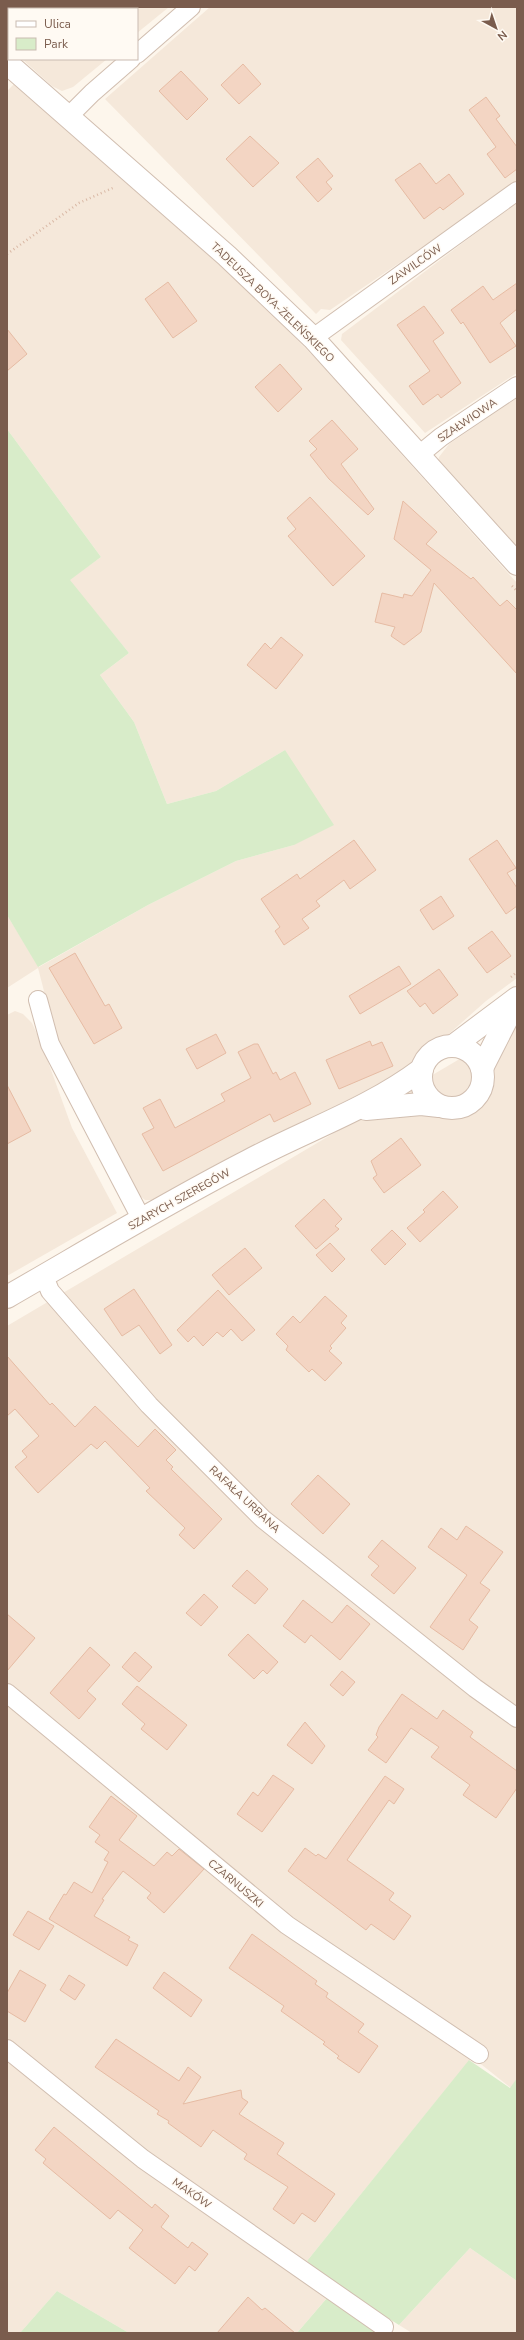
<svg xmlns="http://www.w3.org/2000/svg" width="524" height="2340" viewBox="0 0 524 2340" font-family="'Nunito Sans',sans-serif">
  <rect width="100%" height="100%" fill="#fdf6ec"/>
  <g fill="#f5e8da">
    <path d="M7,7H169L137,33V9H9V47L7,45Z"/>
    <path d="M210,7H517V183L330,310L321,309L316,314L105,99Z"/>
    <path d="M22,59H107L73,87L62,91L52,86Z"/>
    <path d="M14,84L238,281L280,322L314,357L517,583V978L486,1001L424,1056L394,1077L243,1152L163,1197L152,1200H145L139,1195L56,1037L38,968L7,988V915L39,967L148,905L236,861L294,845L285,750L216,791L167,804L134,722L100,675L129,653L69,580L101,557L7,429V91Z"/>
    <path d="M517,202V373L425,433L341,340L342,334Z"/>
    <path d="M517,398V549L438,462L439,457L449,444Z"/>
    <path d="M15,1011L23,1014L32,1023L42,1045L72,1128L117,1213L7,1276V1015Z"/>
    <path d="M517,1025V2078L511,2088L472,2057L307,2261L337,2286L297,2333H129L57,2291L20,2333H7V1326Z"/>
    <path d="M470,2248L517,2281V2333H412L399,2325Z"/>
  </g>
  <g fill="#d8ecc9">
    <path d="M7,429L101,557L70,580L129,653L100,675L134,722L167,804L216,791L285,750L334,825L294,845L236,861L148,905L38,967L7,915Z"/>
    <path d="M469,2060L510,2088L517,2078V2281L470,2248L399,2325L337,2286L307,2261Z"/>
    <path d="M57,2291L129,2333H20Z"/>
    <path d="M327,2298L377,2333H297Z"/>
  </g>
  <g fill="#f3d5c3" stroke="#e6bba3">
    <path d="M243,64L261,84L239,104L221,85Z"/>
    <path d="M181,71L208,99L187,120L159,91Z"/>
    <path d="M486,97L500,116L496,119L517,147V169L505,178L487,154L496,147L469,110Z"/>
    <path d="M250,136L279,163L253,187L226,159Z"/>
    <path d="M318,158L333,176L326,182L332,189L318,202L296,177Z"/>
    <path d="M420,163L436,184L449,174L464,194L443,210L440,207L424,219L395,180Z"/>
    <path d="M168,282L197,321L173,338L145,299Z"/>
    <path d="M517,283V309L500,323L516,346L490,363L463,322L461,324L451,310L483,286L493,300Z"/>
    <path d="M424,306L444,333L433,341L461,383L441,398L438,394L423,405L409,386L430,371L397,325Z"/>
    <path d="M7,329L27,354L7,371Z"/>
    <path d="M280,364L302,389L278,412L255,387Z"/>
    <path d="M332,420L358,449L341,464L374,509L368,515L329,479L310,455L317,449L309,441Z"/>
    <path d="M310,497L365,556L333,586L288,536L296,529L287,518Z"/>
    <path d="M403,501L437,532L426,544L471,579L473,577L500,606L507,600L517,610V674L434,583L421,632L404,645L391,636L395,627L375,622L382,593L403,598L404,594L412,596L431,570L394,539Z"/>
    <path d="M281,637L303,655L276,689L247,665L265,643L271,649Z"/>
    <path d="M354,840L376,870L350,889L344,880L316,901L320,906L302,919L309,928L284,945L275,931L280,927L261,899L297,874L300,879Z"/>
    <path d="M497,840L516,868L507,873L517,888V906L506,914L469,859Z"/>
    <path d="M441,896L454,916L433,930L420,910Z"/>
    <path d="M492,931L511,956L487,973L468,948Z"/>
    <path d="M75,953L105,1006L109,1004L122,1028L94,1044L49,968Z"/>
    <path d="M399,966L411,984L360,1014L349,996Z"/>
    <path d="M439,969L458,995L433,1014L425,1003L420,1007L407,991Z"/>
    <path d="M216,1034L226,1053L197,1069L186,1049Z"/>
    <path d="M370,1041L372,1046L382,1042L393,1066L339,1089L326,1060Z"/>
    <path d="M254,1044H258L273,1074L276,1072L280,1080L295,1072L311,1104L274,1122L270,1114L163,1171L142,1134L154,1128L143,1108L160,1099L175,1128L225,1101L221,1094L251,1078L238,1052Z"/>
    <path d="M7,1085L31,1131L7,1144Z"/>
    <path d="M401,1138L421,1165L384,1193L373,1178L377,1175L371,1161Z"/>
    <path d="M443,1191L458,1207L420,1242L407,1228L425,1212L423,1210Z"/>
    <path d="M324,1199L342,1219L335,1226L339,1229L316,1249L295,1226Z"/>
    <path d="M392,1230L406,1244L385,1265L371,1250Z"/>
    <path d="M330,1243L345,1259L332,1272L316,1255Z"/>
    <path d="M245,1248L262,1268L229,1295L212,1275Z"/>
    <path d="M134,1289L172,1345L160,1354L139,1325L122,1336L104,1309Z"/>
    <path d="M218,1290L255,1330L242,1341L231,1329L223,1337L217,1332L203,1346L194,1336L188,1342L177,1330Z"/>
    <path d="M325,1296L347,1316L341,1323L346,1328L330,1346L332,1348L329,1351L342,1363L325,1381L312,1369L309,1372L286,1350L288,1346L276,1334L293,1316L300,1323Z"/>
    <path d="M7,1356L50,1405L52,1403L75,1427L95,1406L138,1447L155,1429L176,1450L166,1460L173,1467L171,1469L222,1519L194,1549L179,1535L185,1528L146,1491L150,1488L105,1441L97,1449L91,1444L38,1493L15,1467L27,1457L22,1451L39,1436L15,1409L7,1416Z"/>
    <path d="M318,1475L350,1504L323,1534L291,1504Z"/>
    <path d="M466,1526L503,1552L480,1583L490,1590L469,1620L478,1627L463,1650L430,1627L467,1575L428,1547L441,1528L457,1540Z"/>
    <path d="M382,1540L416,1568L394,1594L371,1575L379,1566L368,1557Z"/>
    <path d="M247,1570L268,1589L255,1604L232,1586Z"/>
    <path d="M204,1594L218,1607L201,1626L186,1613Z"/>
    <path d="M303,1600L332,1623L347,1605L370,1624L340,1660L311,1635L305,1643L283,1626Z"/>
    <path d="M7,1614L35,1638L7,1671Z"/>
    <path d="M248,1634L278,1662L267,1674L263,1670L254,1679L228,1655Z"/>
    <path d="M90,1647L110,1665L87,1691L96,1699L79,1719L50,1693Z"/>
    <path d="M135,1652L152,1667L139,1682L122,1667Z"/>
    <path d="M342,1671L355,1682L343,1696L330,1685Z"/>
    <path d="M137,1686L187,1725L167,1750L141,1729L145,1724L122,1704Z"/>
    <path d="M402,1694L437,1719L443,1710L473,1732L470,1737L517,1771V1788L496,1818L463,1795L470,1785L431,1757L439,1747L411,1728L386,1763L368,1750L378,1737L376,1735L379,1727Z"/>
    <path d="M305,1722L325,1746L312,1764L287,1745Z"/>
    <path d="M273,1775L294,1789L262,1832L237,1814L253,1792L258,1796Z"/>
    <path d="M385,1776L404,1789L394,1804L389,1800L347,1860L394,1893L389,1900L411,1916L394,1940L371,1924L366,1930L288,1871L305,1848L316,1856L318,1854L326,1859Z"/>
    <path d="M111,1796L137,1816L119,1840L154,1866L167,1852L172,1856L179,1849L204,1869L164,1913L147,1898L151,1893L123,1871L102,1899L104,1900L94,1916L130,1937L128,1940L138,1945L127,1966L49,1919L64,1894L66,1895L74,1882L92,1893L108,1862L104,1860L109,1852L95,1842L100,1835L89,1827Z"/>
    <path d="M28,1911L54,1926L39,1950L13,1935Z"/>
    <path d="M252,1934L317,1981L315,1984L328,1993L326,1997L364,2024L358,2032L378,2046L359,2073L337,2058L339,2056L323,2044L325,2042L281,2011L284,2006L229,1968Z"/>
    <path d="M20,1970L46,1985L25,2022L7,2011V1993Z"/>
    <path d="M164,1972L202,2000L191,2017L153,1988Z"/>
    <path d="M69,1975L85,1985L75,2000L60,1990Z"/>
    <path d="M116,2039L179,2081L188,2067L201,2077L183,2104L241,2090L242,2098L248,2102L239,2114L284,2143L277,2154L335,2194L315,2222L302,2213L294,2224L273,2209L288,2187L244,2159L247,2154L213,2130L201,2147L168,2123L169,2121L157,2114L159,2111L95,2067Z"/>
    <path d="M54,2127L152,2208L155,2204L169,2216L161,2227L188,2248L192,2242L208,2254L195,2271L189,2266L175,2284L129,2248L143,2230L118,2210L110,2219L43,2163L46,2159L35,2150Z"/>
    <path d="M248,2297L262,2310L265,2308L295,2333H217Z"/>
  </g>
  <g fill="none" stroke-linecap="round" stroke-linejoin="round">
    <defs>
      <g id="minor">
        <path d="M137,54L191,7"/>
        <path d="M69,116L92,93L131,59"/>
        <path d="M313,338L517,191"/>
        <path d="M419,455L441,437L517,386"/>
        <path d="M38,1000L50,1044L142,1220"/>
        <path d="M44,1276L50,1291L149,1405L263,1519L475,1688L517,1718"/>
        <path d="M7,1693L287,1925L479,2054"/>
        <path d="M7,2049L143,2159L384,2327"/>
      </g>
      <g id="tertiary">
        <path d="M7,63L227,256L313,338L517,564"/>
        <circle cx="452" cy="1077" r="31"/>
        <path d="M453,1046L517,998"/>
        <path d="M482,1068L514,1005"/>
        <path d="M366,1109L421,1104L439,1106"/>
        <path d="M7,1297C87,1251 166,1203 248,1161C306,1130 369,1109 422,1069"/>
      </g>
    </defs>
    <use href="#minor" stroke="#d1beb0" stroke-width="20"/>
    <use href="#tertiary" stroke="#d1beb0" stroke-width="24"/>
    <g stroke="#d9b8a5" stroke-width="2.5" stroke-dasharray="1 3" stroke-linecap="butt">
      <path d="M7,254L79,203L115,187"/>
      <path d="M512,586L517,591"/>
      <path d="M511,977L517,972"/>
    </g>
    <use href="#minor" stroke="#fff" stroke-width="18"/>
    <use href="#tertiary" stroke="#fff" stroke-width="22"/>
  </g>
  <g text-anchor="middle" stroke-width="3" stroke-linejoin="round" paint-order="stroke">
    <g font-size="11" fill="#7a5c4d" stroke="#fffaf3">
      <text transform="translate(415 264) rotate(-35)" y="4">ZAWILCÓW</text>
      <text transform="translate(273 302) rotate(44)" y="4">TADEUSZA BOYA-ŻELEŃSKIEGO</text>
      <text transform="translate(467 420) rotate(-34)" y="4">SZAŁWIOWA</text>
      <text transform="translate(179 1199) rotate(-29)" y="4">SZARYCH SZEREGÓW</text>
      <text transform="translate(245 1499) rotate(43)" y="4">RAFAŁA URBANA</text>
      <text transform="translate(236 1883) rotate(40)" y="4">CZARNUSZKI</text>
      <text transform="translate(192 2193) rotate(35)" y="4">MAKÓW</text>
    </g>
  </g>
  <rect width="524" height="2340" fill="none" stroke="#7a5c4d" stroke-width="16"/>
  <rect x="8" y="8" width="130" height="52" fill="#fffaf3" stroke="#cabbb1"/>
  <rect x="16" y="21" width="20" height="6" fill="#ffffff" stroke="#cabbb1"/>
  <text x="44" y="28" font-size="12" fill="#7a5c4d">Ulica</text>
  <rect x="16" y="38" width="20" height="12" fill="#d8ecc9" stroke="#cabbb1"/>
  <text x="44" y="48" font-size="12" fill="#7a5c4d">Park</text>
  <g transform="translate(496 28) rotate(140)" stroke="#fffaf3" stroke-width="3" paint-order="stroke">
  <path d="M0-3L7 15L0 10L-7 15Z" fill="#7a5c4d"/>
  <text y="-6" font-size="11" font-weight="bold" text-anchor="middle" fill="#7a5c4d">N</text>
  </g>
</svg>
